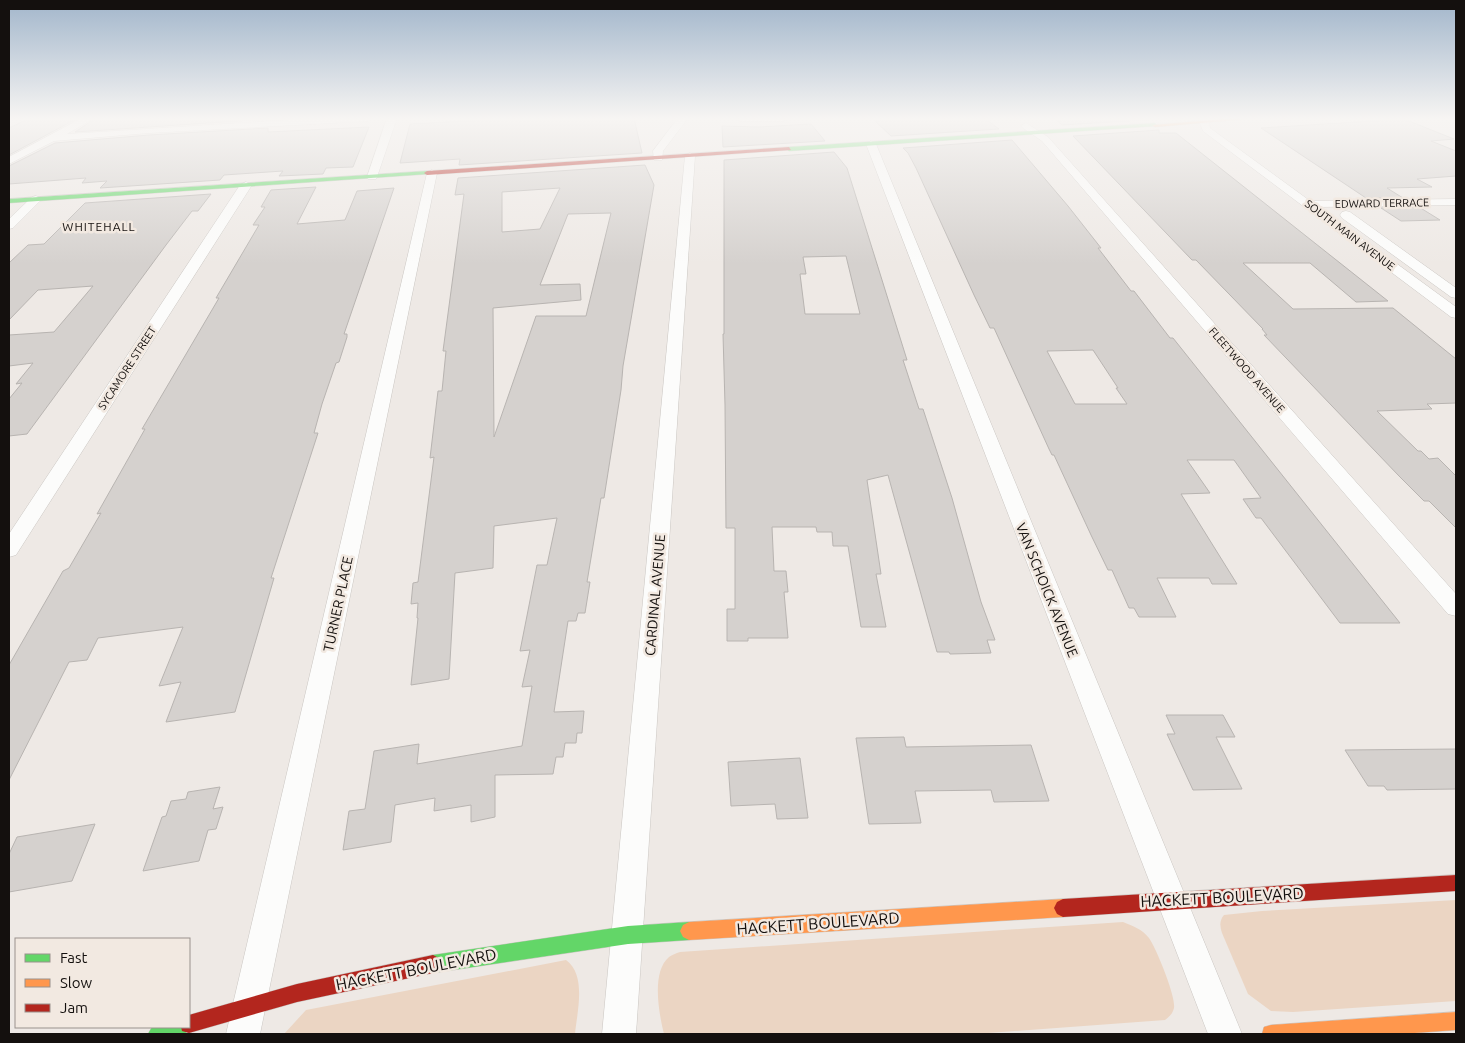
<svg xmlns="http://www.w3.org/2000/svg" width="1465" height="1043" viewBox="0 0 1465 1043" font-family="Ubuntu,sans-serif">
  <rect width="100%" height="100%" fill="#eee9e5"/>
  <g fill="#ebd5c3">
    <path d="M1456,900V1001L1293,1012L1271,1011L1248,994L1222,933C1220,926 1219,921 1224,915L1262,911Z"/>
    <path d="M1123,922C1133,926 1142,929 1149,938C1156,948 1176,996 1174,1008C1173,1013 1170,1016 1165,1020L975,1034H664C659,1014 651,972 669,957C672,955 676,953 680,952Z"/>
    <path d="M566,960C587,975 577,1012 575,1034H284L306,1010Z"/>
  </g>
  <g fill="#d5d1ce" stroke="#b8b4b1" fill-rule="evenodd">
    <path d="M30,118H78L9,155V128Z"/>
    <path d="M96,118H267V119L75,132Z"/>
    <path d="M522,118H634L642,153L459,165L460,159L400,163L410,124Z"/>
    <path d="M912,118H984L999,129L891,136L874,120Z"/>
    <path d="M1054,118H1159V119L1062,125Z"/>
    <path d="M1404,119L1454,139L1431,141L1456,151V176L1417,179L1432,187L1387,188L1403,198H1366L1261,128Z"/>
    <path d="M811,124L825,141L723,147L722,126L759,127Z"/>
    <path d="M369,127L353,167L326,168L323,174L279,176L283,171L224,175L220,180L100,188L107,181L82,183L86,178L9,184V166L55,143L149,135L268,128V132Z"/>
    <path d="M1159,130V133H1176L1388,301L1356,302L1310,263H1243L1293,309L1393,308L1456,359V403L1427,404L1432,409L1377,411L1418,451H1421L1429,459L1438,458L1456,476V528L1429,501H1424L1399,476L1264,335H1267L1262,329H1263L1196,260H1192L1073,136Z"/>
    <path d="M1012,140L1068,206L1101,248H1098L1131,291H1134L1170,338H1173L1400,623H1340L1261,518H1256L1243,499L1261,498L1234,460H1187L1210,493L1181,494L1237,584H1212L1209,578H1157L1176,617H1139L1134,608H1129L1112,570H1108L1091,535L1054,455H1052L1049,449L994,328H990L974,295L916,168L908,153L903,148ZM1093,350L1118,388H1116L1127,404H1075L1047,351Z"/>
    <path d="M834,152L847,168L907,360H903L919,409H923L952,498L981,602L995,640H987L991,653L950,654L949,652H937L888,475L867,480L881,574H876L886,627H861L848,546H833L832,532H817L816,527H772L774,571H786L788,592H784L788,638H748V641H727V609H735V528H726L725,405L723,334H724V160ZM846,256L860,314H805L800,274H806L803,257Z"/>
    <path d="M645,165L654,185L623,366L621,390L604,498H601L587,582H590L585,613H578L576,621H568L554,712L584,711L582,733H577L576,743H565L563,757H556L553,774L495,775V817L471,822V805L434,811L435,798L395,805L391,842L343,850L349,811L365,809L374,751L419,744L417,764L522,746L532,686L522,687L530,650L520,651L537,565H547L557,518L494,526L493,568L455,573L449,679L411,685L418,618H417L418,603L411,604L413,583L418,582L434,457L430,458L438,391H442L446,351H443L464,194L455,195L458,178ZM560,188L540,229L502,232V192ZM611,213L586,316H536L494,437L493,308L581,300L580,284L540,285L568,214Z"/>
    <path d="M316,187L297,224L345,220L357,191L394,188L344,334H347V337L339,362L336,363L322,404L314,433H318L271,578H274L235,712L166,722L181,682L159,686L183,627L98,638L87,660L69,662L9,780V665L63,571L69,568L101,513L97,514L145,429H142L219,298H216L259,225H253L265,207H261L271,190Z"/>
    <path d="M211,194L198,211H192L166,245L27,434L9,436V399L22,383L16,384L33,363L9,366V335L54,332L93,286L38,290L9,320V263L28,245L44,244L85,203Z"/>
    <path d="M1419,207L1440,220L1401,221L1381,208Z"/>
    <path d="M1166,715H1223L1235,737H1216L1242,789L1193,790L1167,734H1175Z"/>
    <path d="M904,737L906,747L1031,745L1049,801L994,802L991,790L915,791L921,823L869,824L856,738Z"/>
    <path d="M1456,749V789L1387,790L1384,786H1368L1345,750Z"/>
    <path d="M800,758L808,818L777,819L775,804L731,806L728,762Z"/>
    <path d="M220,787L213,809L223,807L216,829L208,830L199,861L143,871L162,817L166,816L171,801L186,799L188,792Z"/>
    <path d="M95,824L72,881L9,892V854L17,837Z"/>
  </g>
  <g fill="none" stroke-linecap="round" stroke-linejoin="round">
    <defs>
      <g id="street">
        <path d="M82,118H94L67,134L320,118H374L369,121L149,133L54,141L9,164V157Z"/>
        <path d="M387,118H397L377,177L376,179H368L367,177Z"/>
        <path d="M678,118H688L663,151L662,160H654L653,151Z"/>
        <path d="M735,118H788L783,121H740Z"/>
        <path d="M1204,118L1209,121L1210,128L1310,201L1456,199V205L1319,207L1456,307V318L1451,317L1203,131L1199,121Z"/>
        <path d="M1026,123L1048,137L1456,594V616L1448,614L1042,141L1023,128L1021,126Z"/>
        <path d="M871,141L876,144L1242,1034H1208L866,144Z"/>
        <path d="M690,153L695,156L636,1034H602L685,156Z"/>
        <path d="M432,170L437,173L260,1034H226L427,173Z"/>
        <path d="M246,182L252,185L16,555L9,557V534L240,185Z"/>
        <path d="M36,196L42,199L13,228L9,229V219L32,197Z"/>
        <path d="M1346,211L1350,212L1456,288V298L1451,297L1342,218L1340,215L1342,212Z"/>
      </g>
      <g id="fast">
        <path d="M1155,123L1157,126L789,151L786,149L789,147Z"/>
        <path d="M427,171L430,173L429,174L9,203V199Z"/>
        <path d="M689,922L695,925L698,931L695,937L689,940L628,944L433,973L427,970L424,964L427,958L433,955L628,926Z"/>
        <path d="M189,1025V1027L185,1034H148L152,1027Z"/>
      </g>
      <g id="slow">
        <path d="M1235,118H1259L1155,127L1152,125Z"/>
        <path d="M1063,899L1069,902L1072,908L1069,914L1063,917L689,940L683,937L680,931L683,925L689,922Z"/>
        <path d="M1456,1012V1030L1401,1034H1262L1264,1027L1271,1025Z"/>
      </g>
      <g id="jam">
        <path d="M789,147L791,150L427,175L424,173L427,171Z"/>
        <path d="M1456,875V891L1063,917L1057,914L1054,908L1057,902L1063,899Z"/>
        <path d="M433,955L439,958L442,964L439,970L433,973L297,1002L189,1033L182,1031L181,1027H189V1015L297,984Z"/>
      </g>
    </defs>
    <use href="#street" stroke="#cac6c2" stroke-width="1"/>
    <use href="#fast" stroke="#cac6c2" stroke-width="1"/>
    <use href="#slow" stroke="#cac6c2" stroke-width="1"/>
    <use href="#jam" stroke="#cac6c2" stroke-width="1"/>
    <use href="#street" fill="#fcfcfb" fill-rule="evenodd"/>
    <use href="#fast" fill="#63d668" fill-rule="evenodd"/>
    <use href="#slow" fill="#ff974d" fill-rule="evenodd"/>
    <use href="#jam" fill="#b3261e" fill-rule="evenodd"/>
  </g>
  <linearGradient id="sky" x2="0" y2="1"><stop stop-color="#a2b6cb"/><stop offset="0.45" stop-color="#f7f5f3"/><stop offset="1" stop-color="#f7f5f3" stop-opacity="0"/></linearGradient>
  <rect width="1465" height="264" fill="url(#sky)"/>
  <g text-anchor="middle" stroke-width="5" stroke-linejoin="round" paint-order="stroke">
    <g font-size="11" fill="#14100e" stroke="#f2e9e1">
      <text transform="translate(1382 203) rotate(-1)" y="4">EDWARD TERRACE</text>
      <text transform="translate(1350 235) rotate(37)" y="4">SOUTH MAIN AVENUE</text>
      <text transform="translate(127 368) rotate(-57)" y="4">SYCAMORE STREET</text>
      <text transform="translate(1247 370) rotate(49)" y="4">FLEETWOOD AVENUE</text>
    </g>
    <g font-size="12" letter-spacing="1" fill="#14100e" stroke="#f2e9e1">
      <text x="99" y="231">WHITEHALL</text>
    </g>
    <g font-size="14" fill="#14100e" stroke="#f2e9e1">
      <text transform="translate(1047 590) rotate(68)" y="5">VAN SCHOICK AVENUE</text>
      <text transform="translate(655 595) rotate(-85)" y="5">CARDINAL AVENUE</text>
      <text transform="translate(338 604) rotate(-78)" y="5">TURNER PLACE</text>
    </g>
    <g font-size="16" fill="#14100e" stroke="#f2e9e1">
      <text transform="translate(1222 897) rotate(-3)" y="6">HACKETT BOULEVARD</text>
      <text transform="translate(818 923) rotate(-4)" y="6">HACKETT BOULEVARD</text>
      <text transform="translate(416 969) rotate(-11)" y="6">HACKETT BOULEVARD</text>
    </g>
  </g>
  <rect width="1465" height="1043" fill="none" stroke="#14100e" stroke-width="20"/>
  <rect x="15" y="938" width="175" height="90" fill="#f2e9e1" stroke="#99928d"/>
  <rect x="25" y="954" width="25" height="8" fill="#63d668" stroke="#99928d"/>
  <text x="60" y="963" font-size="15" fill="#14100e">Fast</text>
  <rect x="25" y="979" width="25" height="8" fill="#ff974d" stroke="#99928d"/>
  <text x="60" y="988" font-size="15" fill="#14100e">Slow</text>
  <rect x="25" y="1004" width="25" height="8" fill="#b3261e" stroke="#99928d"/>
  <text x="60" y="1013" font-size="15" fill="#14100e">Jam</text>
</svg>
